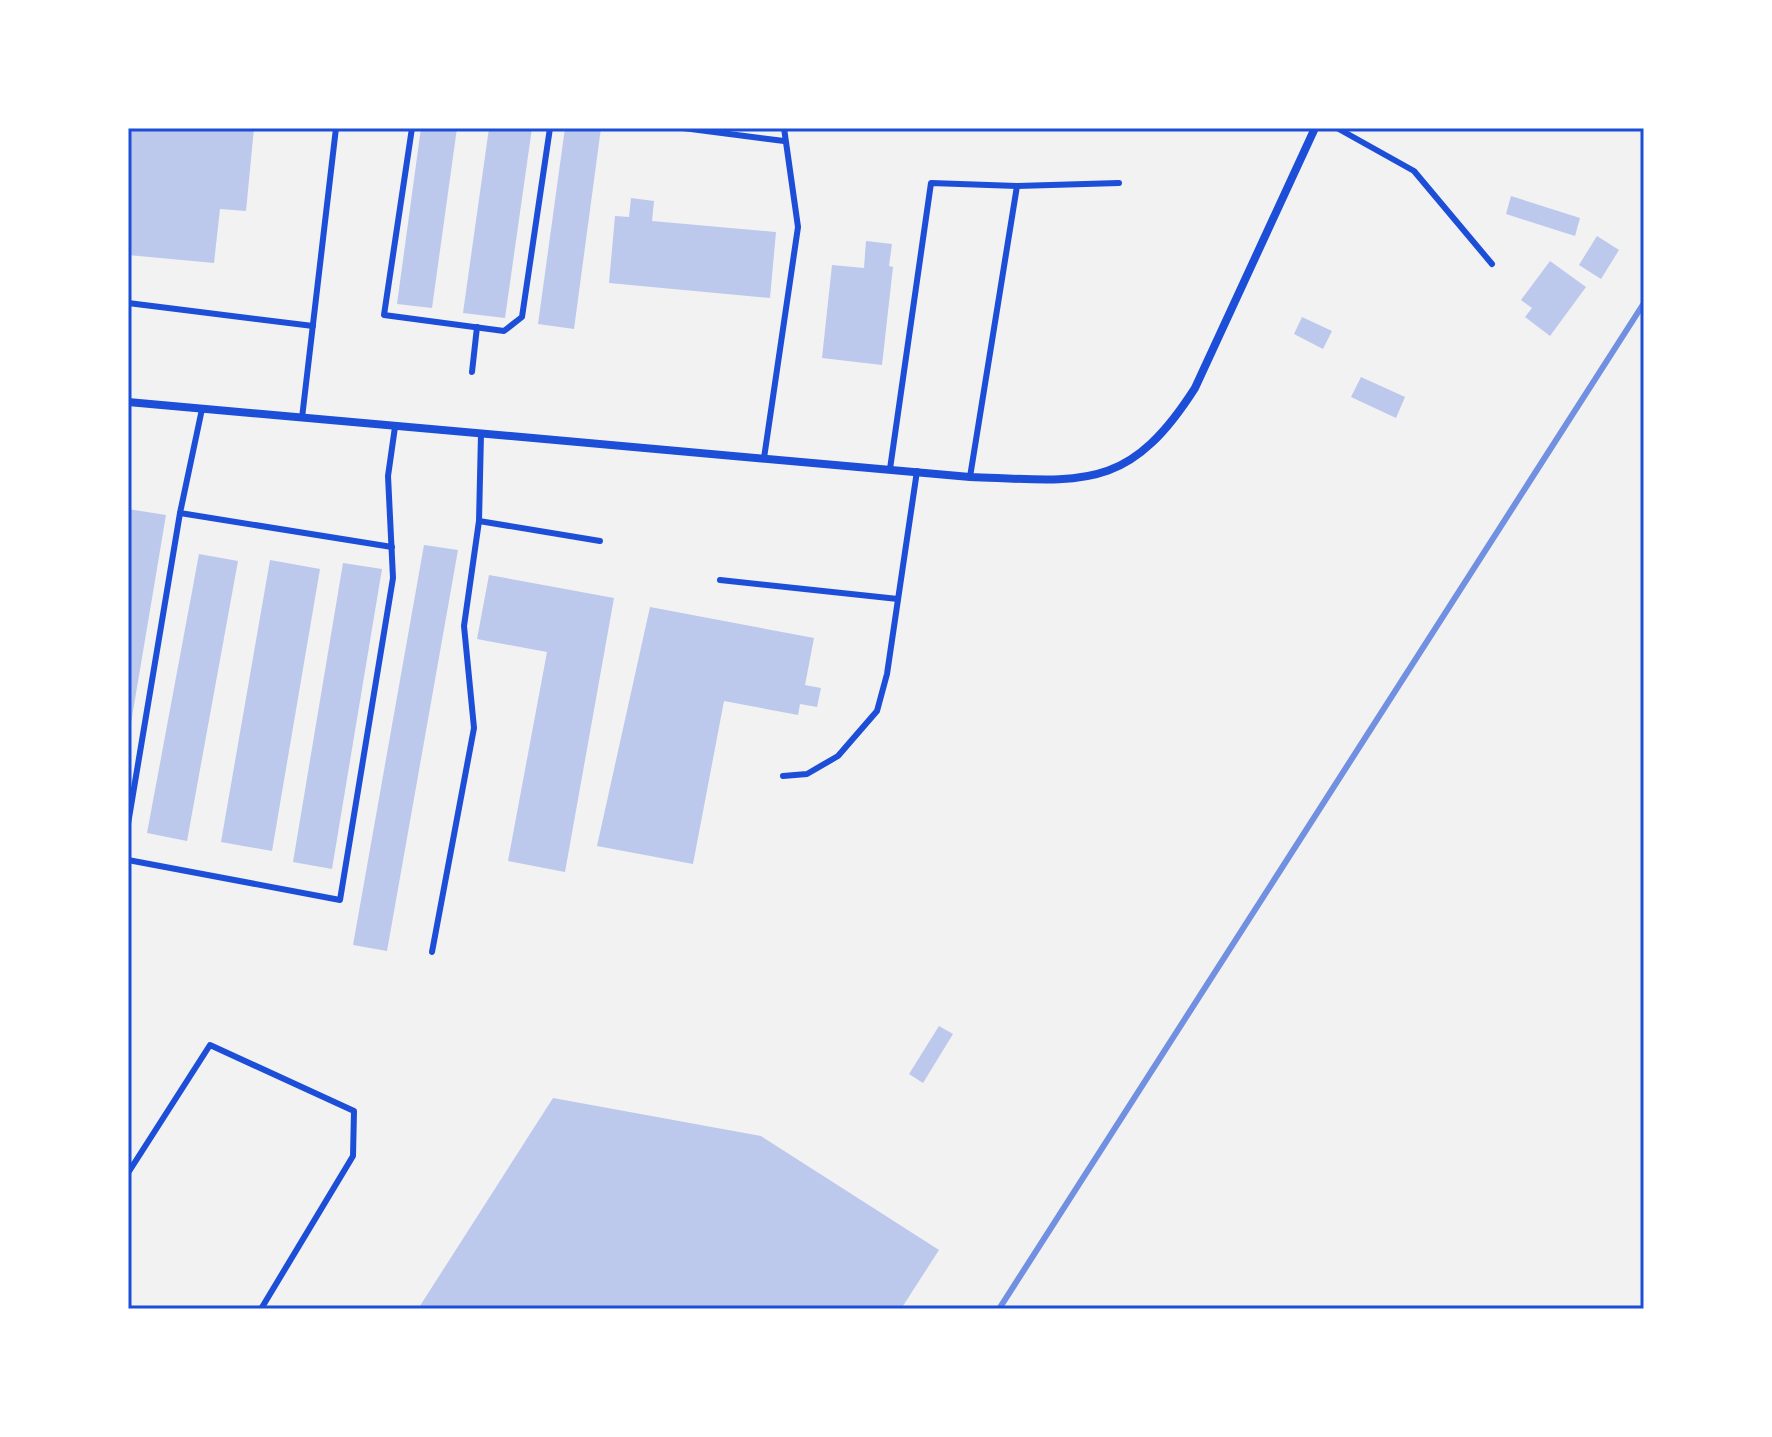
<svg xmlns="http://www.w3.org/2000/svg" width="1772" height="1437" viewBox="0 0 1772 1437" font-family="Jost,sans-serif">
  <rect width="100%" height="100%" fill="#f2f2f2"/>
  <g fill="#bdc9ec">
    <path d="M128,128H254L246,211L220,209L214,263L128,255Z"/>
    <path d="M421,128H457L432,308L397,304Z"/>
    <path d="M489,128H532L505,318L463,313Z"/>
    <path d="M565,128H601L574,329L538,324Z"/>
    <path d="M1511,196L1580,218L1575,236L1506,214Z"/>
    <path d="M631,198L654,201L652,221L776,232L770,298L609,283L615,216L629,217Z"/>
    <path d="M1597,236L1619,250L1601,279L1579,265Z"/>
    <path d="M866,241L892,244L889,266L893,267L882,365L822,358L832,265L864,268Z"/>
    <path d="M1550,261L1586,287L1550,336L1525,317L1532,308L1521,300Z"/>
    <path d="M1302,317L1332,331L1323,349L1294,334Z"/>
    <path d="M1361,377L1405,397L1396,418L1351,397Z"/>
    <path d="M128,509L166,515L130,729H128Z"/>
    <path d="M424,545L458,550L387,951L353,945Z"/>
    <path d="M199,554L238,561L187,841L147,833Z"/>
    <path d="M270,560L320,569L272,851L221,842Z"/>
    <path d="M343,563L382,569L332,869L293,862Z"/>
    <path d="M489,575L614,598L565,872L508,861L547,652L477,639Z"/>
    <path d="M650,607L814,638L805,685L821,688L817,707L800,704L798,715L724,701L693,864L597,846Z"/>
    <path d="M939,1026L953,1034L923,1083L909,1074Z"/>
    <path d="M553,1098L761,1136L939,1250L901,1309H418Z"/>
  </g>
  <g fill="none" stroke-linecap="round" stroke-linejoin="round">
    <g stroke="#1d4ed8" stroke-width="6">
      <path d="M412,128L384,315L504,331L522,317L550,128"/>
      <path d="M683,128L784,141"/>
      <path d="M1337,128L1414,171L1492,264"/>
      <path d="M128,303L313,326"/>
      <path d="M472,372L477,327"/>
      <path d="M202,409L180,513L392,547"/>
      <path d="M302,418L336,128"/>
      <path d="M481,434L479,521L600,541"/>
      <path d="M764,458L798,227L784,128"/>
      <path d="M890,469L931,183L1017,186"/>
      <path d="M970,477L1017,186L1119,183"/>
      <path d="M720,580L898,599"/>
      <path d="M783,776L807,774L838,756L877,711L887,674L917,471"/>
      <path d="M128,824L180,513"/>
      <path d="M128,860L340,900L393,578L388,476L395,427"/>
      <path d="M432,952L474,728L464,626L479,521"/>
      <path d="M128,1173L210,1045L354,1111L353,1156L261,1309"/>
    </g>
    <path stroke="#1d4ed8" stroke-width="8" d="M128,402L970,477C1083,481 1128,493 1195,388L1315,128"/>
    <path stroke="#7290e2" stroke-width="6" d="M999,1309L1644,303"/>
  </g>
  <rect width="1772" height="1437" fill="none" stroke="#ffffff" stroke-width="260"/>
  <rect x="130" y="130" width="1512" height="1177" fill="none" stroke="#1d4ed8" stroke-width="3"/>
</svg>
